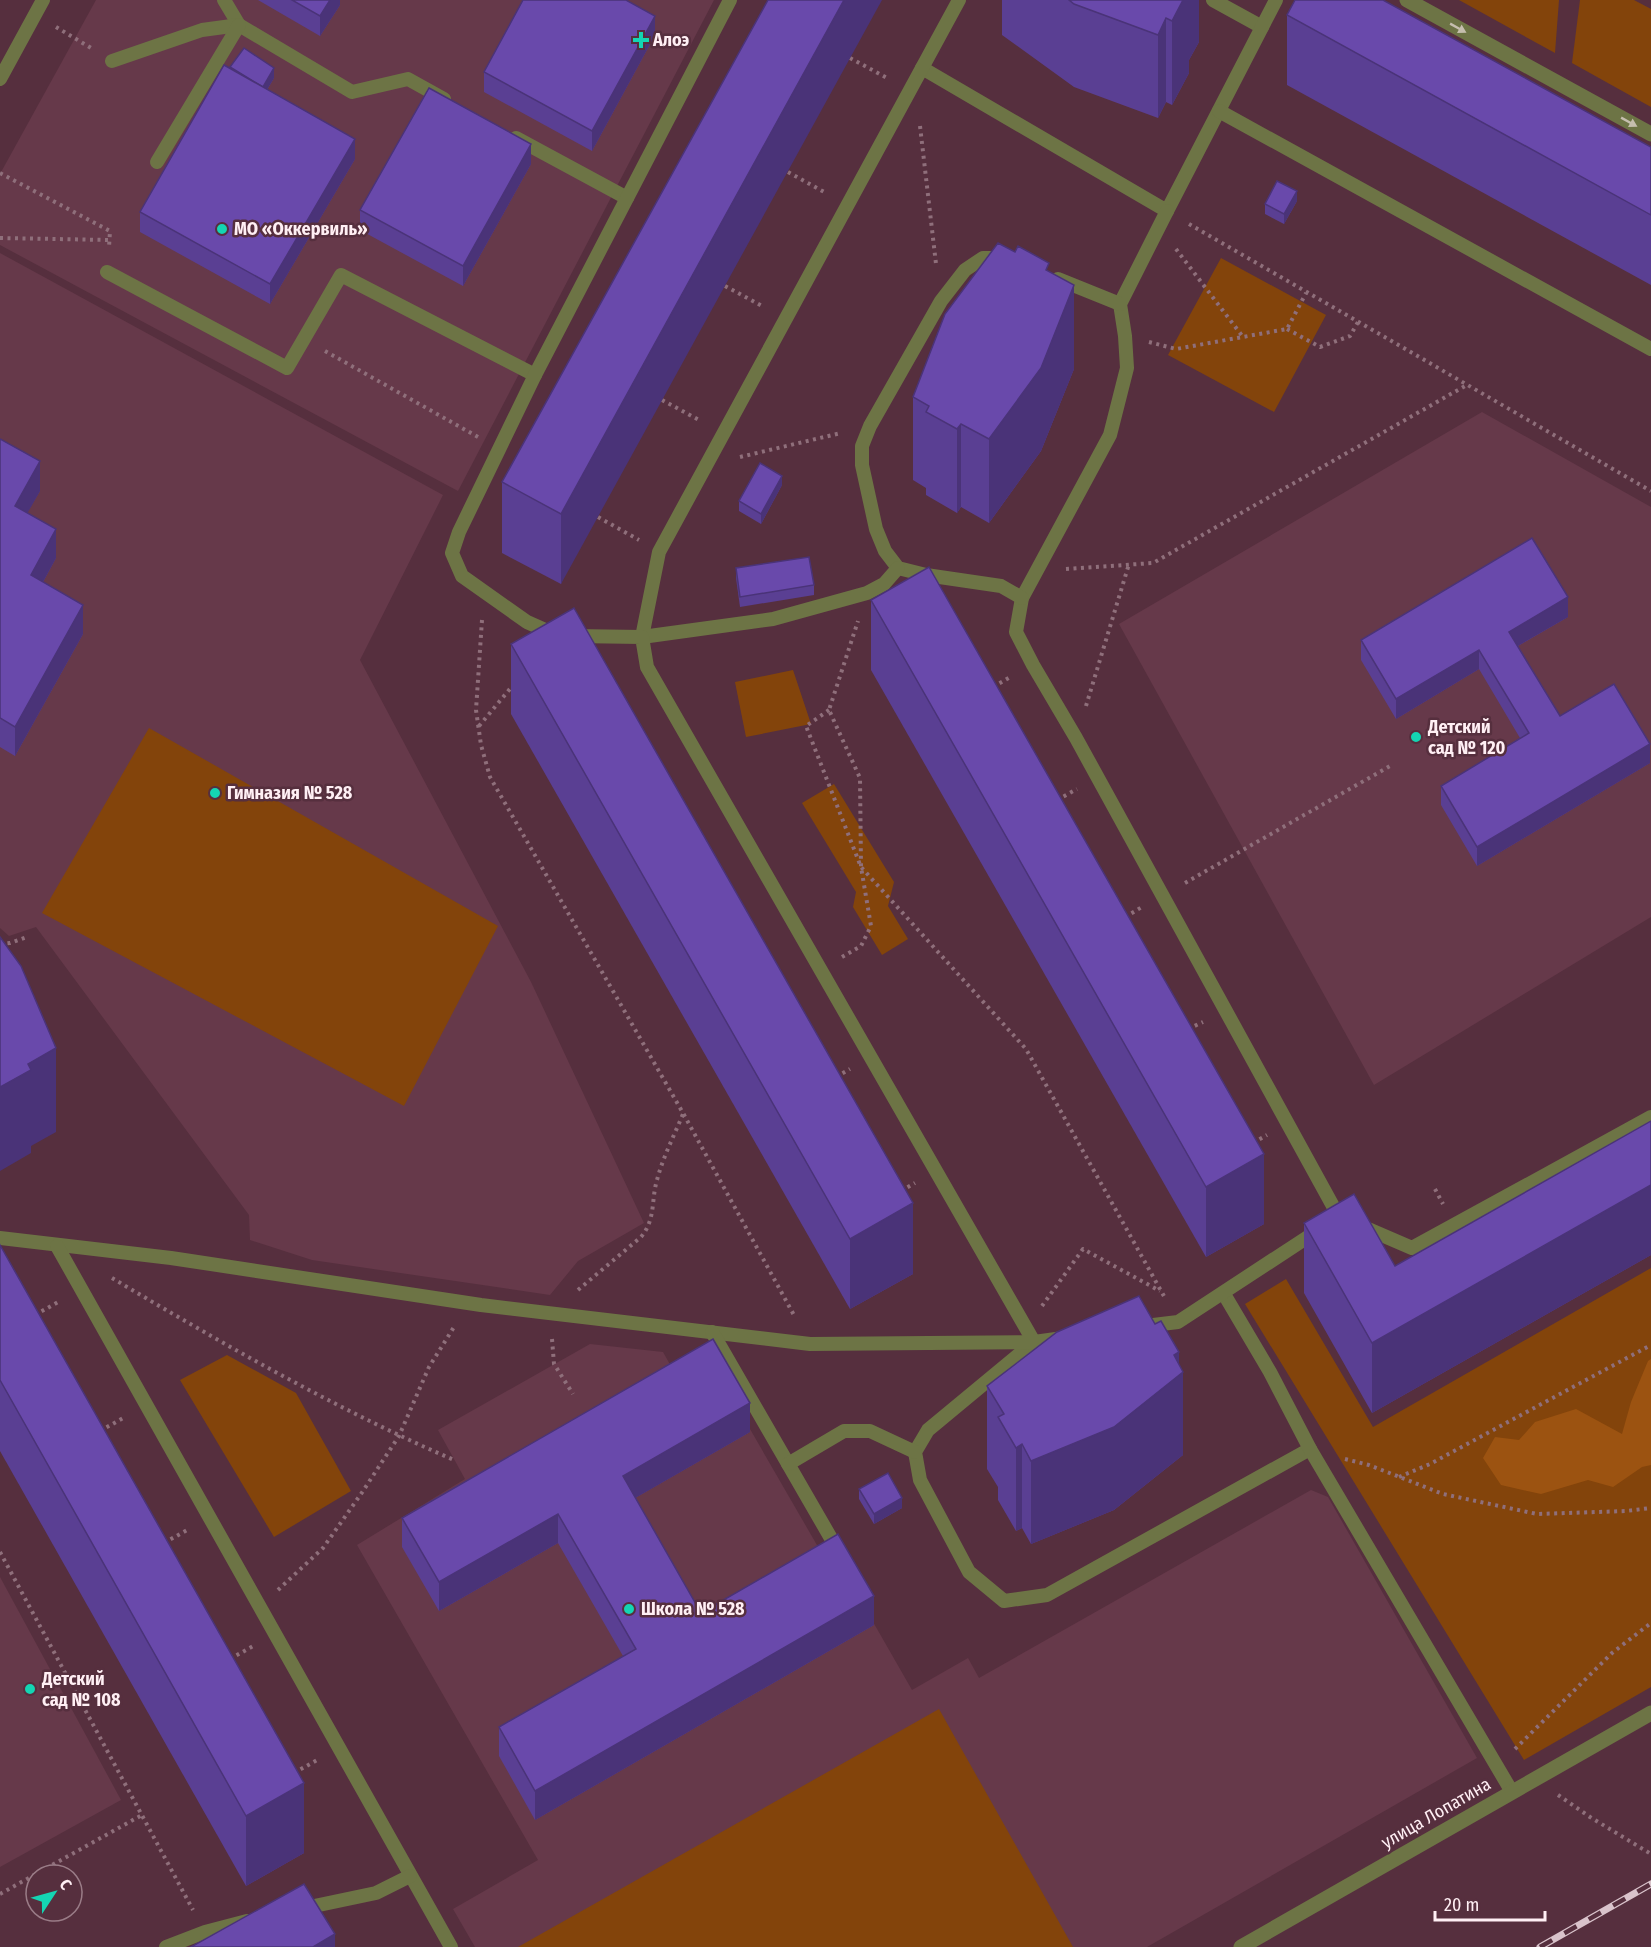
<svg xmlns="http://www.w3.org/2000/svg" width="1651" height="1947" viewBox="0 0 1651 1947" font-family="'Fira Sans Condensed',sans-serif">
  <rect width="100%" height="100%" fill="#562f3e"/>
  <g fill="#66394a">
    <path d="M96,0H714L458,491L0,245V174Z"/>
    <path d="M0,253L443,495L360,660L531,982L644,1223L578,1261L550,1295L312,1260L250,1240L249,1215L36,927L9,936L0,928Z"/>
    <path d="M1482,412L1651,507V917L1374,1085L1119,624Z"/>
    <path d="M590,1344L663,1352L681,1384L713,1365L825,1559H837L912,1690L968,1658L979,1678L1311,1490L1328,1497L1477,1758L1147,1947H475L453,1909L538,1860L357,1545L465,1479L438,1430Z"/>
    <path d="M0,1577L121,1800L0,1867Z"/>
  </g>
  <g fill="#83440b">
    <path d="M1459,0H1559L1555,53Z"/>
    <path d="M1580,0H1634L1651,9V107L1572,63Z"/>
    <path d="M1221,258L1326,315L1274,412L1168,355Z"/>
    <path d="M793,670L811,724L746,737L735,682Z"/>
    <path d="M149,728L498,926L404,1106L42,913Z"/>
    <path d="M834,784L894,882L888,906L908,939L882,955L853,907L856,892L802,803Z"/>
    <path d="M1651,1268V1687L1524,1760L1245,1304L1286,1279L1373,1427Z"/>
    <path d="M227,1355L296,1393L351,1491L274,1537L180,1380Z"/>
    <path d="M939,1709L1073,1947H518Z"/>
  </g>
  <path fill="#9c5311" d="M1651,1359V1465L1642,1467L1613,1487L1588,1480L1541,1494L1501,1485L1483,1458L1495,1437L1519,1440L1535,1422L1576,1409L1622,1434L1631,1402L1648,1361Z"/>
  <g fill="none" stroke-linecap="round" stroke-linejoin="round">
    <g stroke="#8f6f7b" stroke-width="4" stroke-dasharray="3 4.5" stroke-linecap="butt">
      <path d="M56,27L91,48"/>
      <path d="M850,58L889,79"/>
      <path d="M920,126L936,264"/>
      <path d="M788,172L826,193"/>
      <path d="M0,173L110,231L109,247"/>
      <path d="M1189,224L1651,491"/>
      <path d="M0,238L110,240"/>
      <path d="M1176,249L1243,337"/>
      <path d="M725,286L764,307"/>
      <path d="M1287,329L1320,347L1350,336L1358,322"/>
      <path d="M1149,342L1176,349L1287,329L1306,293"/>
      <path d="M325,351L478,437"/>
      <path d="M662,400L701,421"/>
      <path d="M740,457L841,433"/>
      <path d="M598,517L639,540"/>
      <path d="M1066,569L1153,563L1465,386"/>
      <path d="M482,620L476,710L481,745L490,777L683,1113L795,1317"/>
      <path d="M993,687L1012,676"/>
      <path d="M1086,706L1129,564"/>
      <path d="M829,710L806,726L861,867L1026,1049L1165,1298"/>
      <path d="M479,726L514,684"/>
      <path d="M1057,800L1077,789"/>
      <path d="M1185,883L1390,766"/>
      <path d="M1125,917L1142,907"/>
      <path d="M0,944L10,943L27,937"/>
      <path d="M842,957L861,946L871,926L861,867L860,778L829,710L858,621"/>
      <path d="M1188,1029L1203,1022"/>
      <path d="M836,1077L850,1069"/>
      <path d="M1253,1143L1267,1135"/>
      <path d="M1435,1189L1443,1204"/>
      <path d="M901,1191L915,1183"/>
      <path d="M112,1278C223,1344 336,1409 454,1460"/>
      <path d="M578,1290L641,1237C656,1219 651,1200 657,1180C663,1157 674,1136 683,1114"/>
      <path d="M1042,1306L1083,1249L1160,1291"/>
      <path d="M35,1315L60,1301"/>
      <path d="M552,1339L554,1364L573,1394"/>
      <path d="M100,1431L125,1417"/>
      <path d="M1345,1459L1369,1465L1443,1494L1537,1514L1626,1511L1651,1508"/>
      <path d="M1399,1477L1430,1464L1651,1345"/>
      <path d="M164,1543L189,1529"/>
      <path d="M0,1552L193,1910"/>
      <path d="M278,1590L323,1548L361,1494L399,1436L429,1367L454,1327"/>
      <path d="M230,1659L255,1645"/>
      <path d="M1515,1749L1612,1653L1651,1623"/>
      <path d="M294,1773L319,1759"/>
      <path d="M1558,1795L1590,1817L1651,1854"/>
      <path d="M0,1894L142,1815"/>
    </g>
    <g stroke="#6d7445" stroke-width="14">
      <path d="M224,0L239,25L352,92L408,79L444,99"/>
      <path d="M1213,0L1262,27"/>
      <path d="M112,61L202,30L239,25"/>
      <path d="M922,68L1167,211L1276,0"/>
      <path d="M0,79L43,0"/>
      <path d="M1219,111L1651,349"/>
      <path d="M516,138L627,198"/>
      <path d="M157,162L239,25"/>
      <path d="M1167,211L1120,304L1125,336L1127,368L1110,435L1022,598L1016,632L1033,665L1076,738L1339,1217L1344,1219"/>
      <path d="M1004,258H983L965,270L941,301L870,426L862,446V465L876,529L885,551L898,568L926,575L1001,586L1022,598"/>
      <path d="M107,272L287,368L341,275L535,375"/>
      <path d="M1058,279L1120,304"/>
      <path d="M898,568L884,584L867,593L773,619L642,637L659,552L959,0"/>
      <path d="M554,634L527,622L462,576L452,553L459,532L535,375L730,0"/>
      <path d="M573,636L642,637L647,667L1034,1342L928,1430L915,1452L920,1480L969,1572L1004,1601L1047,1595L1310,1449"/>
      <path d="M1361,1226L1412,1248L1651,1117"/>
      <path d="M0,1238L171,1258L481,1305L810,1344L1034,1342L1063,1338"/>
      <path d="M57,1246L451,1947"/>
      <path d="M1224,1294L1270,1372L1310,1449L1512,1792"/>
      <path d="M1145,1326L1178,1322L1317,1231"/>
      <path d="M712,1332L836,1547"/>
      <path d="M788,1464L844,1431H870L915,1452"/>
      <path d="M300,1909L376,1893L410,1876"/>
      <path d="M166,1947L205,1932L247,1921"/>
    </g>
    <g stroke="#6d7445" stroke-width="15">
      <path d="M1407,0L1651,134"/>
      <path d="M1241,1947L1651,1713"/>
    </g>
    <defs>
      <path id="rail" d="M1540,1947L1651,1884"/>
    </defs>
    <use href="#rail" stroke="#d9c3cb" stroke-width="7"/>
    <use href="#rail" stroke="#562f3e" stroke-width="4.5" stroke-dasharray="14" stroke-linecap="butt"/>
  </g>
  <g fill="#5a3f93">
    <path d="M258,0H340V5L320,36Z"/>
    <path d="M768,0L561,584L502,553V482Z"/>
    <path d="M1002,0H1199V42L1189,60V73L1172,105L1166,102L1158,118L1074,87L1002,35Z"/>
    <path d="M1287,15L1651,147V285L1287,85Z"/>
    <path d="M655,35L592,151L484,92V72Z"/>
    <path d="M230,67L274,78L267,90L355,159L270,304L140,232V212Z"/>
    <path d="M531,164L463,286L360,230V210Z"/>
    <path d="M1297,201L1284,224L1265,214V204Z"/>
    <path d="M1049,272L1074,369L1041,451L989,523L961,507L957,513L926,495V488L913,480V397Z"/>
    <path d="M0,439L40,491L27,513L56,558L43,582L83,634L15,756L0,747Z"/>
    <path d="M782,485L761,524L739,511V501Z"/>
    <path d="M736,568L814,585V595L740,607L736,578Z"/>
    <path d="M871,600L1264,1224L1206,1257L871,670Z"/>
    <path d="M1568,617L1518,646L1560,716L1650,763L1477,866L1441,805V786L1520,738L1479,669L1396,719L1361,660V640Z"/>
    <path d="M511,644L913,1274L850,1309L511,714Z"/>
    <path d="M1651,1121V1255L1372,1413L1304,1293V1223L1395,1266Z"/>
    <path d="M0,1245L304,1853L246,1886L0,1451Z"/>
    <path d="M1179,1364L1183,1455L1114,1510L1031,1544L1022,1528L1016,1531L998,1500V1487L987,1469V1386Z"/>
    <path d="M750,1432L635,1498L701,1613L874,1625L535,1820L499,1756V1727L623,1656L558,1543L439,1611L402,1547V1518Z"/>
    <path d="M859,1489L902,1508L874,1524L859,1499Z"/>
  </g>
  <g fill="#4a3378">
    <path d="M330,0H340V5L320,36V16Z"/>
    <path d="M844,0H882L561,584V514Z"/>
    <path d="M1183,0H1199V42L1189,60V73L1172,105V21Z"/>
    <path d="M655,16V35L592,151V131Z"/>
    <path d="M1166,18V102L1158,118V35Z"/>
    <path d="M274,68V78L262,98V88Z"/>
    <path d="M355,139V159L270,304V284Z"/>
    <path d="M531,144V164L463,286V266Z"/>
    <path d="M1297,191V201L1284,224V214Z"/>
    <path d="M1074,285V369L1041,451L989,523V439Z"/>
    <path d="M961,424V507L957,513V429Z"/>
    <path d="M40,461V491L15,535V506Z"/>
    <path d="M782,476V485L761,524V514Z"/>
    <path d="M56,529V558L31,604V575Z"/>
    <path d="M1568,597V617L1509,651V632Z"/>
    <path d="M83,605V634L15,756V727Z"/>
    <path d="M1479,650V669L1396,719V699Z"/>
    <path d="M1650,744V763L1477,866V847Z"/>
    <path d="M56,1048V1132L31,1146V1153L0,1171V1087L28,1064Z"/>
    <path d="M1264,1154V1224L1206,1257V1187Z"/>
    <path d="M1651,1185V1255L1372,1413V1343Z"/>
    <path d="M913,1203V1274L850,1309V1239Z"/>
    <path d="M1179,1352V1375L1183,1372V1455L1114,1510L1031,1544V1461Z"/>
    <path d="M750,1403V1432L623,1505V1476Z"/>
    <path d="M1022,1444V1528L1016,1531V1448Z"/>
    <path d="M902,1498V1508L874,1524V1514Z"/>
    <path d="M558,1514V1543L439,1611V1582Z"/>
    <path d="M874,1596V1625L535,1820V1791Z"/>
    <path d="M304,1783V1853L246,1886V1816Z"/>
    <path d="M335,1934V1947H313Z"/>
  </g>
  <g fill="#6949ab" stroke="#4a3378" stroke-width="1.5">
    <path d="M292,0H330L320,16Z"/>
    <path d="M523,0H626L655,16L592,131L484,72Z"/>
    <path d="M768,0H844L561,514L502,482Z"/>
    <path d="M1069,0H1183L1172,21L1166,18L1158,35L1074,4Z"/>
    <path d="M1295,0H1383L1651,147V215L1287,15Z"/>
    <path d="M244,48L274,68L263,87L230,67Z"/>
    <path d="M224,65L355,139L270,284L140,212Z"/>
    <path d="M429,88L531,144L463,266L360,210Z"/>
    <path d="M1277,181L1297,191L1284,214L1265,204Z"/>
    <path d="M998,243L1015,252L1018,246L1049,263L1046,270L1074,285L1041,368L989,439L961,424L957,429L926,412L929,406L913,397L945,314Z"/>
    <path d="M0,439L40,461L15,506L56,529L31,575L83,605L15,727L0,718Z"/>
    <path d="M760,463L782,476L761,514L739,501Z"/>
    <path d="M1532,538L1568,597L1509,632L1560,716L1614,684L1650,744L1477,847L1441,786L1529,733L1479,650L1396,699L1361,640Z"/>
    <path d="M809,557L814,585L740,597L736,568Z"/>
    <path d="M929,567L1264,1154L1206,1187L871,600Z"/>
    <path d="M574,608L913,1203L850,1239L511,644Z"/>
    <path d="M0,937L21,966L56,1048L28,1064L31,1070L0,1087Z"/>
    <path d="M1651,1121V1185L1372,1343L1304,1223L1354,1194L1395,1266Z"/>
    <path d="M0,1245L304,1783L246,1816L0,1380Z"/>
    <path d="M1139,1296L1155,1324L1161,1321L1179,1352L1174,1355L1183,1372L1114,1427L1031,1461L1022,1444L1016,1448L998,1417L1004,1414L987,1386L1057,1332Z"/>
    <path d="M713,1339L750,1403L623,1476L701,1613L838,1534L874,1596L535,1791L499,1727L636,1649L558,1514L439,1582L402,1518Z"/>
    <path d="M888,1473L902,1498L874,1514L859,1489Z"/>
    <path d="M304,1884L335,1934L313,1947H191Z"/>
  </g>
  <defs><path id="oneway-solid" d="M-6-.8H1V-3.2L6.5 0L1 3.2V.8H-6Z" transform="scale(1.5)"/></defs>
  <g fill="#c5beae">
    <use href="#oneway-solid" transform="translate(1458 28) rotate(29)"/>
    <use href="#oneway-solid" transform="translate(1629 122) rotate(29)"/>
  </g>
  <g fill="#14d5b3" stroke="#562f3e" stroke-width="2">
    <path d="M638 31h6v6h6v6h-6v6h-6v-6h-6v-6h6z"/>
    <circle cx="222" cy="229" r="6"/>
    <circle cx="1416" cy="737" r="6"/>
    <circle cx="215" cy="793" r="6"/>
    <circle cx="629" cy="1609" r="6"/>
    <circle cx="30" cy="1689" r="6"/>
  </g>
  <g text-anchor="middle" stroke-width="5" stroke-linejoin="round" paint-order="stroke">
    <g font-size="18" font-weight="bold" fill="#ffeff4" stroke="#562f3e" text-anchor="start">
      <text x="653" y="46">Алоэ</text>
      <text x="234" y="235">МО «Оккервиль»</text>
      <text x="1428" y="733">Детский<tspan x="1428" dy="21">сад № 120</tspan></text>
      <text x="227" y="799">Гимназия № 528</text>
      <text x="641" y="1615">Школа № 528</text>
      <text x="42" y="1685">Детский<tspan x="42" dy="21">сад № 108</tspan></text>
    </g>
    <g font-size="18" fill="#ffeff4" stroke="#562f3e">
      <text transform="translate(1436 1813) rotate(-30)" y="6">улица Лопатина</text>
    </g>
  </g>
  <g transform="translate(54 1893) rotate(54)"><circle r="28" fill="#562f3e" stroke="#9a7c87" stroke-width="1.5"/>
  <path d="M0-4.5L10 22L0 15L-10 22Z" fill="#14d5b3"/>
  <text y="-9" font-size="16" font-weight="bold" text-anchor="middle" fill="#ffeff4">С</text>
  </g>
  <path d="M1435 1911v9h110v-9" fill="none" stroke="#ffeff4" stroke-width="3"/>
  <text x="1444" y="1911" font-size="18" fill="#ffeff4" stroke="#562f3e" stroke-width="4.5" paint-order="stroke">20 m</text>
</svg>
